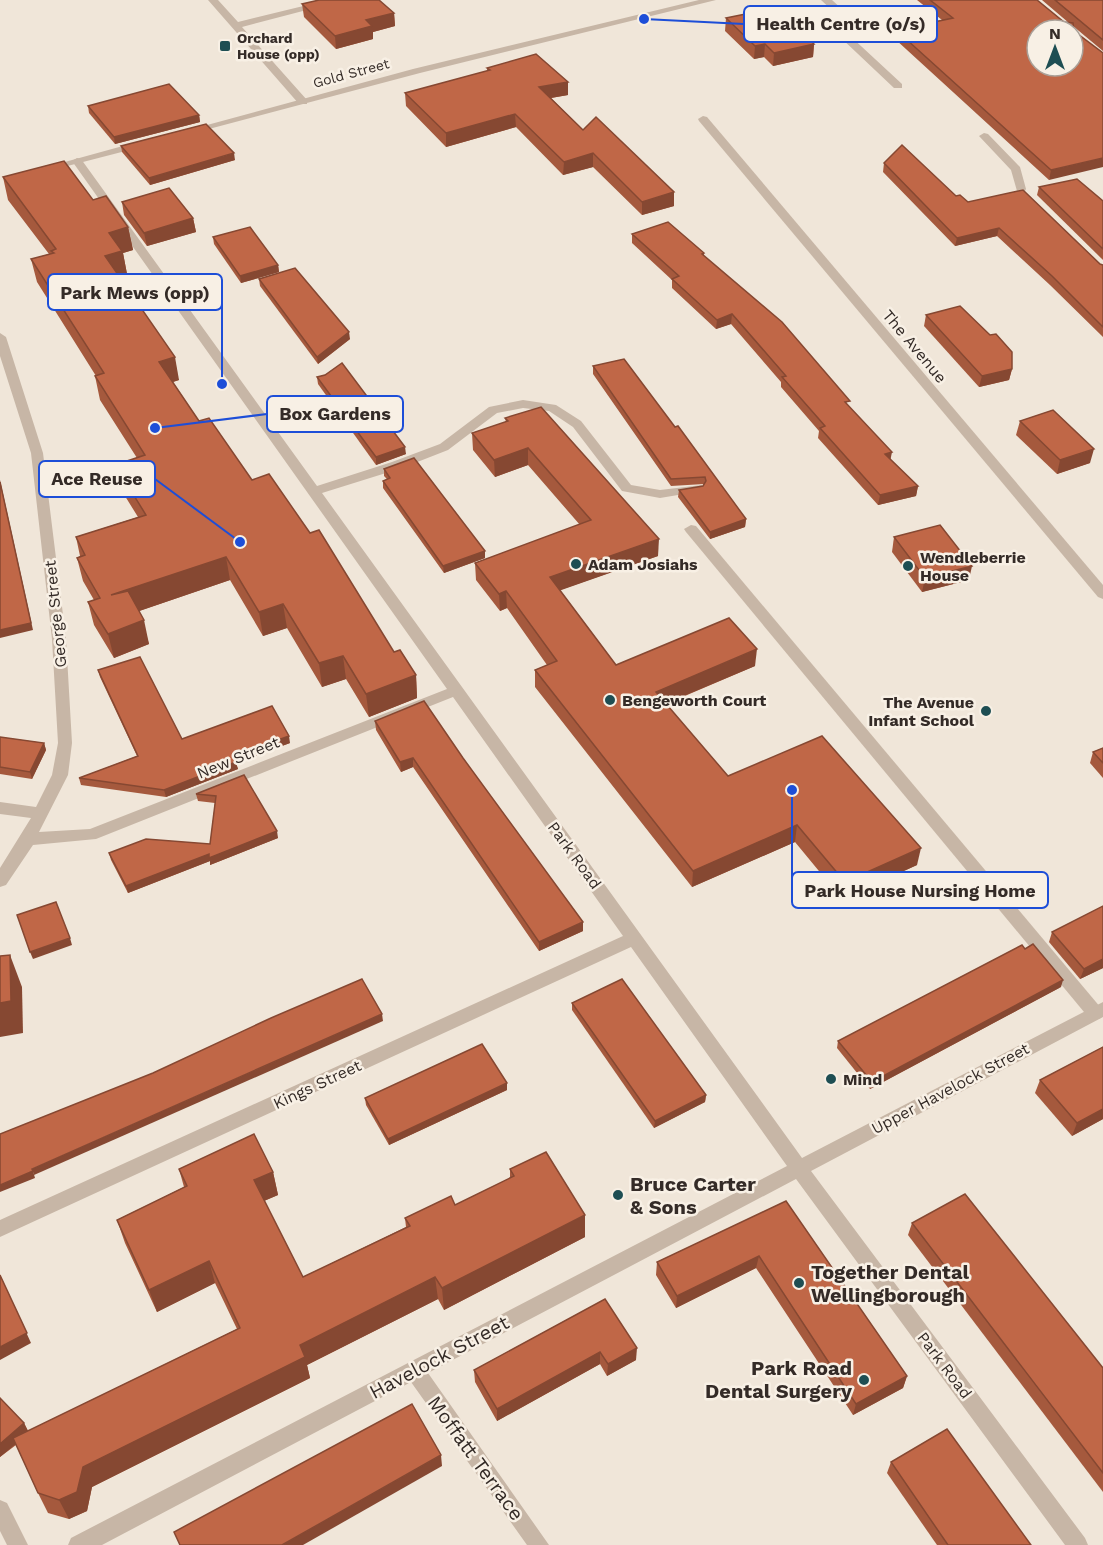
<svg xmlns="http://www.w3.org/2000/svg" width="1103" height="1545" viewBox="0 0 1103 1545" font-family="'Work Sans',sans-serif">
  <rect width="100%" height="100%" fill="#f0e6d9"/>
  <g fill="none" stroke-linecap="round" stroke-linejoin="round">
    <g fill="#c7b6a6" fill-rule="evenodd">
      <path d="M821,0H832L856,22V26L848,34L902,84V88H894L839,36V32L847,24Z"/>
      <path d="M984,133L988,134L1020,167L1026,189L1025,191H1017L1011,170L979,136Z"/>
      <path d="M691,525L696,526L1101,1008L1103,1012L1101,1018L1095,1020L1089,1018L686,532L684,529Z"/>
    </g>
    <g fill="#c7b6a6" fill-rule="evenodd">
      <path d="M208,0H218L238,22L328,0H345L242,27L307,100V104H299Z"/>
      <path d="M703,116L707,117L1103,585V599L1098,597L699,121L698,119Z"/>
      <path d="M77,158L81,159L317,486L392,462L440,444L489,407L523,400L556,405L581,421L631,485L660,490L702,485L703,488L702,491L660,498L622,491L573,427L549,411L523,408L497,413L448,450L402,468L322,493L802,1158L1103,1002V1017L811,1171L1085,1538L1088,1545H1065L796,1179L428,1373L549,1545H527L411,1382L102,1545H68L71,1538L787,1166L631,947L0,1237V1220L623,936L453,697L96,839L33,845L6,885L0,887V868L31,818L0,814V802L36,807L52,775L58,743L52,639L31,453L0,356V333L6,337L43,453L66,639L72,743L68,775L39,832L90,829L447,689L72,161Z"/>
      <path d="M0,1500L7,1503L28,1545H7L0,1531Z"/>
    </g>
    <g fill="#c7b6a6" fill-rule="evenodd">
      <path d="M699,0H716L420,73L190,134L185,131L413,69Z"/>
      <path d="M141,141L145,142V146L48,171L43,168Z"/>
    </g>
  </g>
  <g fill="#a5593d">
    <path d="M917,0H1037L1064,22L1069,23L1042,0H1103V51L1073,26L1074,31L1103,53L1049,180L895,39L896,30L942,20Z"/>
    <path d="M302,4L394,13L395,26L373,32V39L336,49L304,17Z"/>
    <path d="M726,18L814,44L813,57L773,66L764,57L754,59L725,31Z"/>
    <path d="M487,68L568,95L551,98L583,130L674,192V206L642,215L593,167L563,175L516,127L446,147L406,106L405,93L487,71Z"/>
    <path d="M88,106L199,115L200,122L115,144L89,113Z"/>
    <path d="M121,146L235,160L150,185L122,152Z"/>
    <path d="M884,163L956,196L968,202L1100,264L1103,265V337L1050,285L997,236L955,246L883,172Z"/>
    <path d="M3,177L93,200L128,227L133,250L123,253L127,274L119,276L179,380L173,382L199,421L252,480L394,652L416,675L417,698L369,717L346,679L322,687L287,628L263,636L230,580L139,611L149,644L114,658L94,625L88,602L94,600L83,581L77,558L80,556L76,537L138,517L120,488L115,465L137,458L100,400L95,376H96L37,282L31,259L49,254L8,200Z"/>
    <path d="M1039,187L1103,201V260L1037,195Z"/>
    <path d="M122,202L193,218L196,232L147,246L124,215Z"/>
    <path d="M632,234L704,253V256L849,407L890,459L918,486L916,496L878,505L818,438L819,431L781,387V382L731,324L716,329L672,288V280L632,243Z"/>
    <path d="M213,237L278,265L279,272L241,283L214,244Z"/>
    <path d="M259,279L350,339L318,364L260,286Z"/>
    <path d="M926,315L1012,369L1009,380L979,387L924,326Z"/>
    <path d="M593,366L675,427L746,519L745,527L710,539L678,497L679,490L703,486L704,484L671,486L593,374Z"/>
    <path d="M325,375L406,454L376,465L318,384L317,377Z"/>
    <path d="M505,418L658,556L560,590L616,665L755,666L666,704L728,776L917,865L842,899L795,842L692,887L535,687V670L547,665L507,608L500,611L476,580L475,563L580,525L528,465L495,477L473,450L472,433L506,422Z"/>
    <path d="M1020,421L1090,463L1057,474L1016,435Z"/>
    <path d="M384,469L485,551V558L444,573L383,488V481L387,479L384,476Z"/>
    <path d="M894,537L969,580L922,592L892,552Z"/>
    <path d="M98,670L182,739L290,743L236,763L238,769L166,797L81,785L79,778L137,756L100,677Z"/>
    <path d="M375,721L463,758L583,931L539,951L413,767L401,772L376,730Z"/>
    <path d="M0,737L44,743L46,750L32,779L0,774Z"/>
    <path d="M1103,748V778L1090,763L1093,752Z"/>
    <path d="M244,775L278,838L210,865V861L128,893L111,860L109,853L210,844L215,803L198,801L196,794Z"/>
    <path d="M1052,932L1103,968L1080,979L1049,942Z"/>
    <path d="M1061,987L870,1089L837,1048L838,1041Z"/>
    <path d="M572,1003L706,1095L705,1102L654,1128L572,1010Z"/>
    <path d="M1103,1047V1119L1072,1136L1035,1093L1040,1080Z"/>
    <path d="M507,1090L389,1145L366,1105L365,1098Z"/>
    <path d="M179,1169L273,1172L278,1195L264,1201L303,1277L406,1227L405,1218L455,1205L510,1178V1169L585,1237L444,1310L438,1299L307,1365L310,1378L92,1487L87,1511L69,1519L48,1513L38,1493L16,1445L0,1457V1398L24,1423L28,1431L237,1329L215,1283L157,1312L125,1243L117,1220L184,1187Z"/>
    <path d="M786,1201L907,1376L903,1388L853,1415L756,1268L676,1308L656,1275L657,1262Z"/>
    <path d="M912,1223L1103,1368V1492L908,1235Z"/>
    <path d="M605,1299L636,1360L607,1376L600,1364L497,1421L475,1382L474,1370Z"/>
    <path d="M891,1462L1031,1545H937L887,1473Z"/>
  </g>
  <g fill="#864832">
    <path d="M394,13L395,26L373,32V39L336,49L335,36L366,20Z"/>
    <path d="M765,44L764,57L754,59L755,46Z"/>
    <path d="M814,44L813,57L773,66L774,53Z"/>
    <path d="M568,82V95L539,100V87Z"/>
    <path d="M515,114L516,127L446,147V133Z"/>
    <path d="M199,115L200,122L115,144L114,137Z"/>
    <path d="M234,153L235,160L150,185L149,178Z"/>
    <path d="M593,153V167L563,175L564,162Z"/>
    <path d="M1103,158V167L1049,180L1051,170Z"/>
    <path d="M674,192V206L642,215V202Z"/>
    <path d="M193,218L196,232L147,246L144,233Z"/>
    <path d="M128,227L133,250L123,253L127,274L110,279L105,256L109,233Z"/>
    <path d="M999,228L997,236L955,246L957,238Z"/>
    <path d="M278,265L279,272L241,283L240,276Z"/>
    <path d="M732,314L731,324L716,329L717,320Z"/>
    <path d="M349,332L350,339L318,364L317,357Z"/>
    <path d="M175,357L179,380L163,385L159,362Z"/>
    <path d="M1012,369L1009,380L979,387L982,376Z"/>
    <path d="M405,447L406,454L376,465V457Z"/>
    <path d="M528,448V465L495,477L494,460Z"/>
    <path d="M1094,449L1090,463L1057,474L1060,460Z"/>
    <path d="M892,452L890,462L885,454Z"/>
    <path d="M0,480L33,630L0,638Z"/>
    <path d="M918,486L916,496L878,505L880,495Z"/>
    <path d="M746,519L745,527L710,539V532Z"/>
    <path d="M659,539L658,556L550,594V577Z"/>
    <path d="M485,551V558L444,573L443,566Z"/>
    <path d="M226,557L230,580L116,619L111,595Z"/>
    <path d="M972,566L969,580L922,592L925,578Z"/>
    <path d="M506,591L507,608L500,611L499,594Z"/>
    <path d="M283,604L287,628L263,636L259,612Z"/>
    <path d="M144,620L149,644L114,658L108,634Z"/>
    <path d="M757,649L755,666L655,708L656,692Z"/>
    <path d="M343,656L346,679L322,687L319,663Z"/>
    <path d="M416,675L417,698L369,717L366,694Z"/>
    <path d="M289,736L290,743L236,763L238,769L166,797L164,790L233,756Z"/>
    <path d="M44,743L46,750L32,779L30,772Z"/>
    <path d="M413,758V767L401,772L400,762Z"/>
    <path d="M797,825L795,842L692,887L693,871Z"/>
    <path d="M277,831L278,838L210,865V861L128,893L126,886L209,854Z"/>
    <path d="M921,848L917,865L842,899L845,882Z"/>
    <path d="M583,922V931L539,951V942Z"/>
    <path d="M70,938L72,945L33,959L30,952Z"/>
    <path d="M10,955L22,987L23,1033L0,1037V1003Z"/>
    <path d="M1103,959V968L1080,979L1084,969Z"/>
    <path d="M1063,980L1061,987L870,1089L872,1082Z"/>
    <path d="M382,1014L383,1021L34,1175L32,1169Z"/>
    <path d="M507,1083V1090L389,1145L388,1139Z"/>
    <path d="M706,1095L705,1102L654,1128L655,1121Z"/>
    <path d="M1103,1109V1119L1072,1136L1077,1123Z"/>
    <path d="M33,1171L35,1178L0,1192V1185Z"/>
    <path d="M273,1172L278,1195L259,1203L254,1180Z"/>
    <path d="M585,1215V1237L444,1310L442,1288Z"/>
    <path d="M759,1256L756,1268L676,1308L677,1296Z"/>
    <path d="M209,1261L215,1283L157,1312L149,1290Z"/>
    <path d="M0,1275L31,1343L0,1360Z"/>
    <path d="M435,1277L438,1299L307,1365L310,1378L92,1487L87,1511L69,1519L59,1500L83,1467L300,1345Z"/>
    <path d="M637,1348L636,1360L607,1376L608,1364Z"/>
    <path d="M600,1352V1364L497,1421V1409Z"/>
    <path d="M907,1376L903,1388L853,1415L856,1404Z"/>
    <path d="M24,1423L29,1433L0,1457V1444Z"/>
    <path d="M441,1455L442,1466L303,1545H282Z"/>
  </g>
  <g fill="#c06747" stroke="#864832" stroke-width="1.5" fill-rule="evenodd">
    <path d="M319,0H379L394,13L366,20L372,26L335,36L302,4Z"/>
    <path d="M930,0H1037L1064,22L1073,23L1074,31L1103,53V158L1051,170L896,30L953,18ZM1037,30H1073V66H1037Z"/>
    <path d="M1055,0H1103V40Z"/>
    <path d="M775,8L814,44L774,53L765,44L755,46L726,18Z"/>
    <path d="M536,54L568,82L539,87L583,130L596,117L674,192L642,202L593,153L564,162L515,114L446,133L405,93L490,70L487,68Z"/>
    <path d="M169,84L199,115L114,137L88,106Z"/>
    <path d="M206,124L234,153L149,178L121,146Z"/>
    <path d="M902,145L956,196L960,195L968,202L1023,190L1100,264L1103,265V327L1052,276L999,228L957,238L884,163Z"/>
    <path d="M64,161L93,200L106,196L128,227L109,233L122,251L105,256L175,357L159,362L199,421L209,418L252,480L269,474L310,533L319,530L394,652L400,650L416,675L366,694L343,656L319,663L283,604L259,612L226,557L111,595L128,591L144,620L108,634L88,602L100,598L77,558L85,555L76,537L146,515L115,465L145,455L95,376L104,373L31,259L54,253L51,251L56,249L3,177Z"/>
    <path d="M1077,179L1103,201V249L1039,187Z"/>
    <path d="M169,188L193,218L144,233L122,202Z"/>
    <path d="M668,222L704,253L702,254L782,322L850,401L845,402L892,452L885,454L918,486L880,495L820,428L825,426L782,377L786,376L732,314L717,320L672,279L679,276L632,234Z"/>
    <path d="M250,227L278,265L240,276L213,237Z"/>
    <path d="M295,268L349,332L317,357L259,279Z"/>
    <path d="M960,306L990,335L996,334L1012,352V369L982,376L926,315Z"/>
    <path d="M624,359L675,427L678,426L746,519L710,532L679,490L703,486L706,481L705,477L671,479L593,366Z"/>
    <path d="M342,363L405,447L376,457L317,377L325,375Z"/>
    <path d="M541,407L659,539L550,577L616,665L729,618L757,649L656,692L728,776L822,736L921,848L845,882L797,825L693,871L535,670L557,661L506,591L499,594L475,563L591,520L528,448L494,460L472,433L508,421L505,418Z"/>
    <path d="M1053,410L1094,449L1060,460L1020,421Z"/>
    <path d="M414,458L485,551L443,566L383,481L390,478L384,469Z"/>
    <path d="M0,482L31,623L0,630Z"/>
    <path d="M940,525L972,566L925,578L894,537Z"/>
    <path d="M140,657L182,739L272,706L289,736L233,756L236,762L164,790L79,778L138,756L98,670Z"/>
    <path d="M424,701L463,758L583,922L539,942L413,758L400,762L375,721Z"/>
    <path d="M0,737L44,743L30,772L0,767Z"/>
    <path d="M1103,748V763L1093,752Z"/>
    <path d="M244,775L277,831L209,858V854L126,886L109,853L146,839L210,844L216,796L196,794Z"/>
    <path d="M56,902L70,938L30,952L17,915Z"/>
    <path d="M1103,906V959L1084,969L1052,932Z"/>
    <path d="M1033,944L1063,980L872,1082L838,1041L1022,945L1025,949Z"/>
    <path d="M10,955L11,1001L0,1003V956Z"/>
    <path d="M362,979L382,1014L32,1169L33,1171L0,1185V1134L153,1073L271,1018Z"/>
    <path d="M622,979L706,1095L655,1121L572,1003Z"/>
    <path d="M482,1044L507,1083L388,1139L365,1098Z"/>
    <path d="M1103,1047V1109L1077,1123L1040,1080Z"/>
    <path d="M254,1134L273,1172L254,1180L303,1277L410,1226L405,1218L451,1196L455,1205L514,1176L510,1169L546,1152L585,1215L442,1288L435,1277L300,1345L305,1357L83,1467L77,1492L59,1500L38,1493L13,1438L240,1328L209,1261L149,1290L117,1220L187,1186L179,1169Z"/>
    <path d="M965,1194L1103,1368V1473L912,1223Z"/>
    <path d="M786,1201L907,1376L856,1404L759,1256L677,1296L657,1262Z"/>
    <path d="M0,1275L27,1333L0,1347Z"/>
    <path d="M605,1299L637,1348L608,1364L600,1352L497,1409L474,1370Z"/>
    <path d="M0,1398L24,1423L0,1444Z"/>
    <path d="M412,1404L441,1455L282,1545H180L174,1532Z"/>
    <path d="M947,1429L1031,1545H948L891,1462Z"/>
  </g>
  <g fill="#1e4e53" stroke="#f8f0e5" stroke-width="2">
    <rect x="219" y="40" width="12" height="12" rx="3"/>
    <circle cx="576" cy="564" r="6"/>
    <circle cx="908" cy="566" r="6"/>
    <circle cx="610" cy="700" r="6"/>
    <circle cx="986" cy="711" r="6"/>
    <circle cx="831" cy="1079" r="6"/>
    <circle cx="618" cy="1195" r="6"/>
    <circle cx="799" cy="1283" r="6"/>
    <circle cx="864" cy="1380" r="6"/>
  </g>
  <g text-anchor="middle" stroke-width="5" stroke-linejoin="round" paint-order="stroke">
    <g font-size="14" font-weight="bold" fill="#342b27" stroke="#f8f0e5" text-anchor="start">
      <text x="237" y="43">Orchard<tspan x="237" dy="16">House (opp)</tspan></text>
    </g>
    <g font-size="14" fill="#342b27" stroke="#f8f0e5">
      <text transform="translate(351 73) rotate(-15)" y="5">Gold Street</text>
    </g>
    <g font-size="16" fill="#342b27" stroke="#f8f0e5">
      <text transform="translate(915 346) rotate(50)" y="6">The Avenue</text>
      <text transform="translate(55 614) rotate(-96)" y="6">George Street</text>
      <text transform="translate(238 757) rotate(-22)" y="6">New Street</text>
      <text transform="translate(575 855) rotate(54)" y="6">Park Road</text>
      <text transform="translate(317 1084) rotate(-25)" y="6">Kings Street</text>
      <text transform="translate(950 1088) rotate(-28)" y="6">Upper Havelock Street</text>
      <text transform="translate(945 1365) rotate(53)" y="6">Park Road</text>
    </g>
    <g font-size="16" font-weight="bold" fill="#342b27" stroke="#f8f0e5" text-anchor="start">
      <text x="920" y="563">Wendleberrie<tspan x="920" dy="18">House</tspan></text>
      <text x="588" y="570">Adam Josiahs</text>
      <text x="622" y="706">Bengeworth Court</text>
      <text x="974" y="708" text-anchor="end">The Avenue<tspan x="974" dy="18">Infant School</tspan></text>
      <text x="843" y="1085">Mind</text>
    </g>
    <g font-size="20" font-weight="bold" fill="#342b27" stroke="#f8f0e5" text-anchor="start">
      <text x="630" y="1191">Bruce Carter<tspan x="630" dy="23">&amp; Sons</tspan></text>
      <text x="811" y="1279">Together Dental<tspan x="811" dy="23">Wellingborough</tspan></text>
      <text x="852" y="1375" text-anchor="end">Park Road<tspan x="852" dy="23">Dental Surgery</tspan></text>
    </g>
    <g font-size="20" fill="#342b27" stroke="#f8f0e5">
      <text transform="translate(439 1357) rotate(-28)" y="7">Havelock Street</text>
      <text transform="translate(476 1458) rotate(54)" y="7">Moffatt Terrace</text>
    </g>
  </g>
  <path fill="none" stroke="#1d4ed8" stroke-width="2" d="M644 19L744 24M222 384L222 292M155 428L267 414M240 542L155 479M792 790L792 890"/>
  <g fill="#1d4ed8" stroke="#f8f0e5" stroke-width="2">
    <circle cx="644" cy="19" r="6"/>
    <circle cx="222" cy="384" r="6"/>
    <circle cx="155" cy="428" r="6"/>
    <circle cx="240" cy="542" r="6"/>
    <circle cx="792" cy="790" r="6"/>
  </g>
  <g fill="#f8f0e5" stroke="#1d4ed8" stroke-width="2">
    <rect x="744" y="6" width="193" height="36" rx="6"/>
    <rect x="48" y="274" width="174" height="36" rx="6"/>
    <rect x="267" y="396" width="136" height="36" rx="6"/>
    <rect x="39" y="461" width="116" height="36" rx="6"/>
    <rect x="792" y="872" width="256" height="36" rx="6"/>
  </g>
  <g font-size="18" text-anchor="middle" font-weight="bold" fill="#342b27">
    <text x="841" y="30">Health Centre (o/s)</text>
    <text x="135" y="299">Park Mews (opp)</text>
    <text x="335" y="420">Box Gardens</text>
    <text x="97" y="485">Ace Reuse</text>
    <text x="920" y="897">Park House Nursing Home</text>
  </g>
  <g transform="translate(1055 48)"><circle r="28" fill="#f8f0e5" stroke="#aaa199" stroke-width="1.5"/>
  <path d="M0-4.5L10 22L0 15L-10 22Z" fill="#1e4e53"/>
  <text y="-9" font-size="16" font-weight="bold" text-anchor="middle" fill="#342b27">N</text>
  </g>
</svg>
